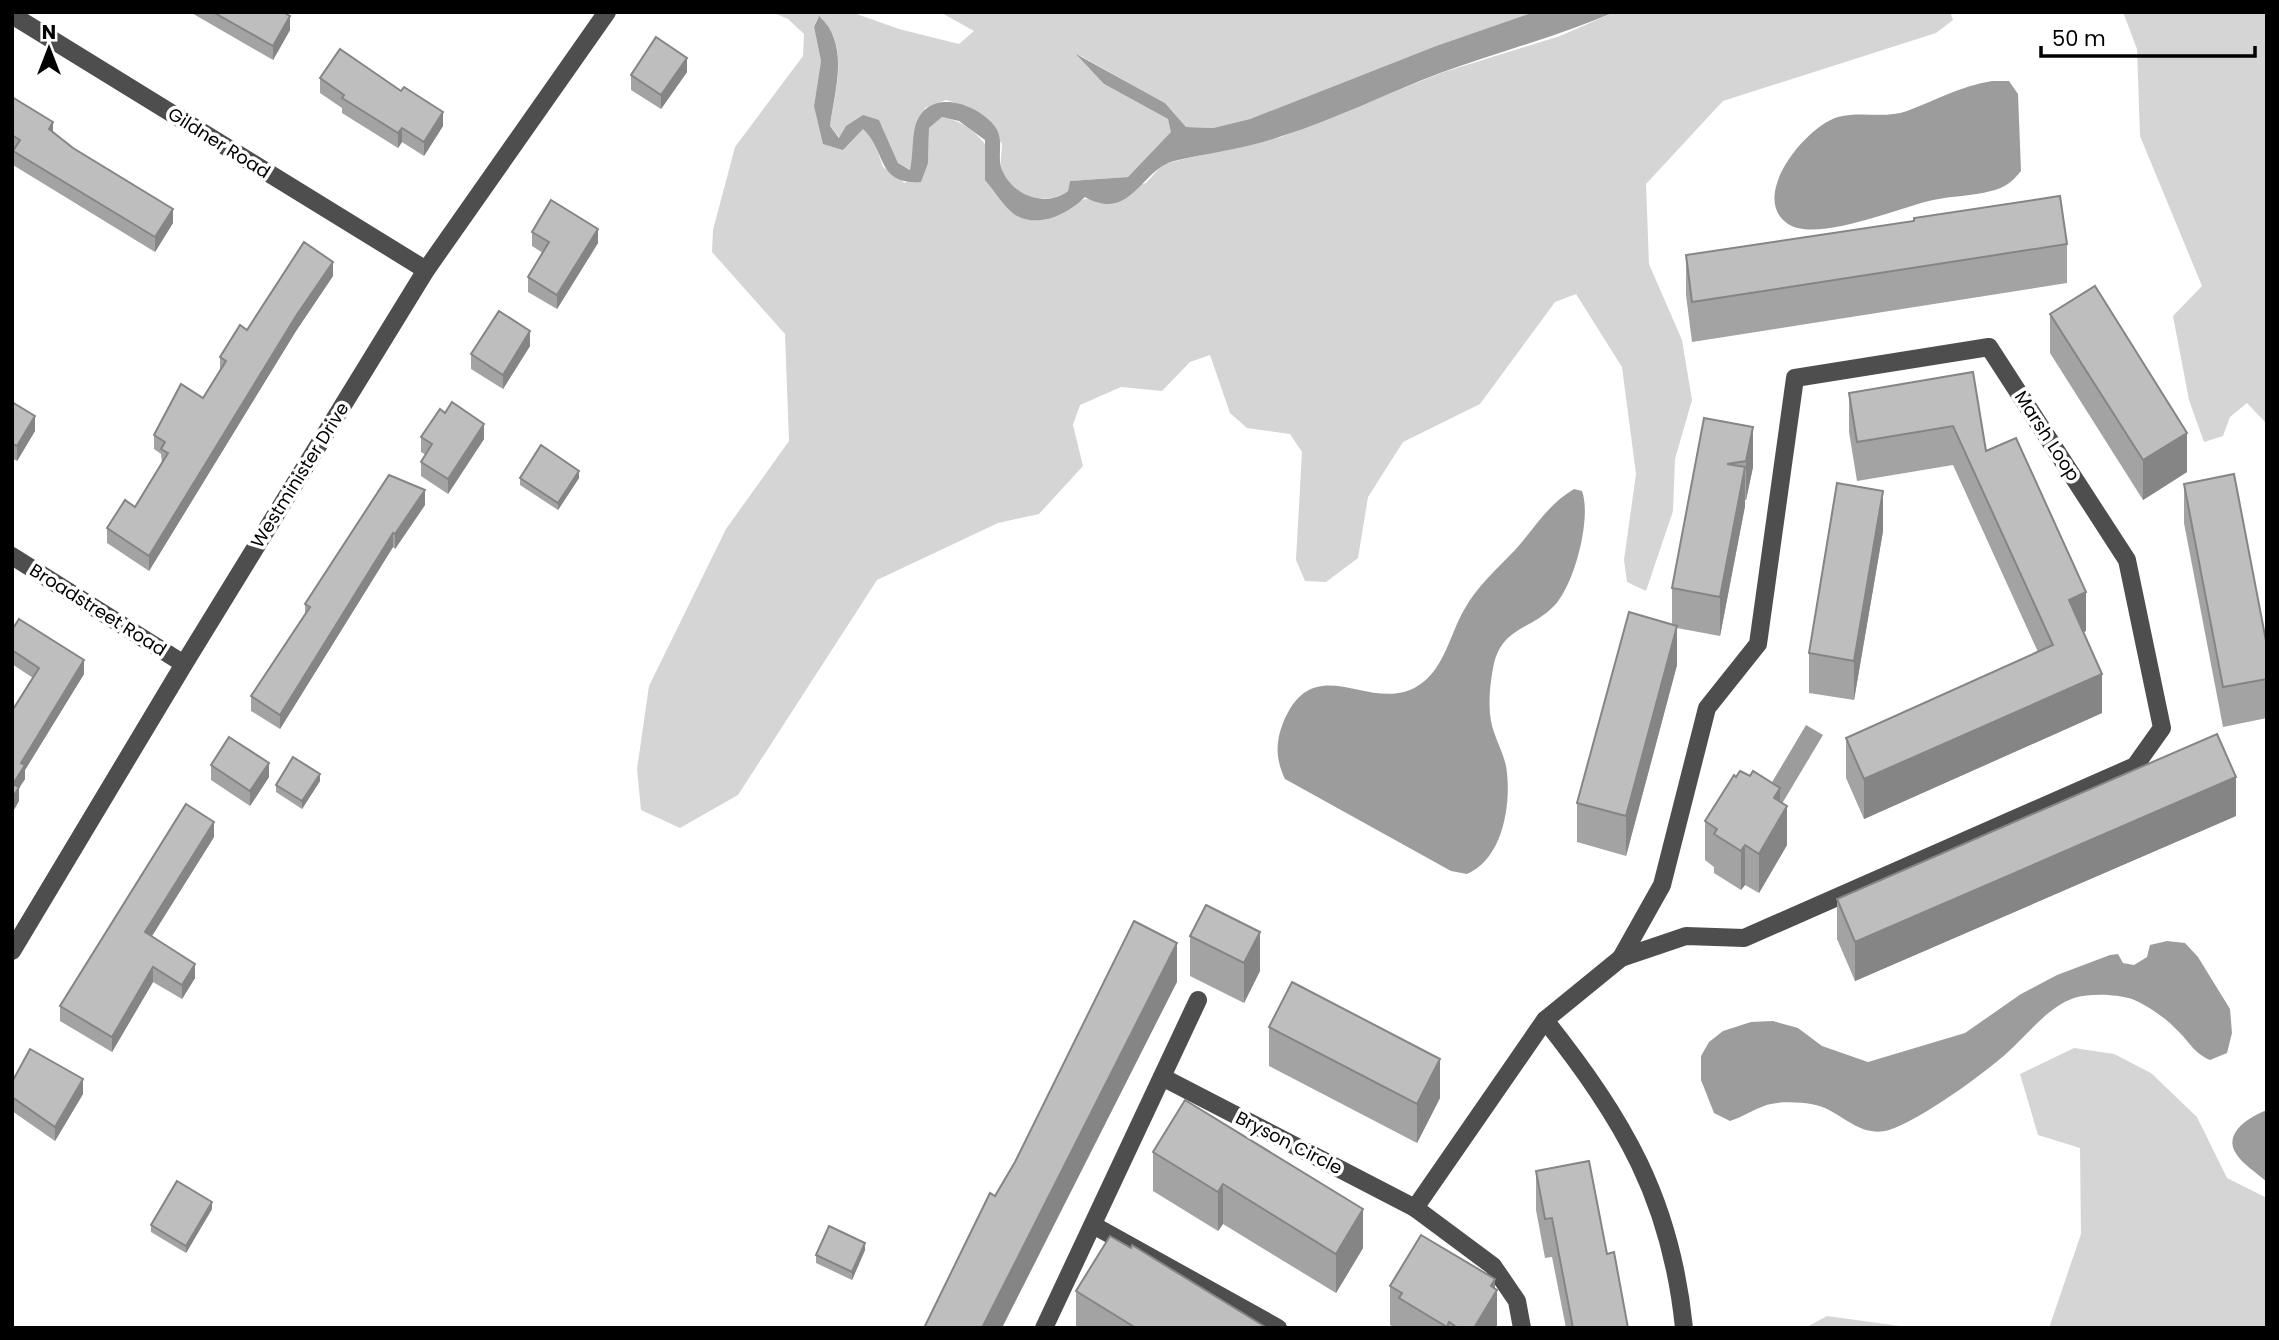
<svg xmlns="http://www.w3.org/2000/svg" width="2279" height="1340" viewBox="0 0 2279 1340" font-family="Poppins,sans-serif">
  <rect width="100%" height="100%" fill="#fff"/>
  <g fill="#d5d5d5">
    <path d="M772,12H851L899,29L959,44L974,31L940,12H1534L1436,46L1250,119L1213,128L1186,127L1165,103L1079,55L1104,84L1168,119L1172,132L1128,177L1070,181L1068,191C1046,207 1006,197 1001,167C1000,160 1002,151 1002,144L971,108L946,100L925,108L911,170L898,163L879,120L840,138L830,126C835,92 851,41 818,17L814,27L821,61L814,106L843,150L863,128L873,138L883,167L905,183L928,163L929,128L942,117C992,127 1000,175 1018,217L1146,183L1163,164L1281,137L1441,73L1560,36L1615,12H1950L1953,20L1936,33L1723,101L1646,184L1649,264L1682,340L1692,400L1675,459L1673,511L1646,591L1627,582L1624,560L1636,474L1622,367L1576,294L1555,302L1480,404L1403,442L1368,497L1358,558L1326,582L1305,581L1296,560L1302,452L1290,434L1247,428L1230,413L1210,355L1190,362L1162,391L1121,387L1080,405L1073,425L1083,466L1039,514L998,523L877,580L738,795L680,828L641,810L637,769L649,686L726,529L789,441L785,334L712,252L713,230L735,147L803,56L804,34L788,19Z"/>
    <path d="M2123,12H2267V424L2247,403L2230,417L2223,436L2204,442L2189,400L2173,316L2202,286L2140,136L2137,49Z"/>
    <path d="M2074,1048L2114,1054L2151,1073L2197,1117L2227,1178L2267,1198V1328H2049L2081,1234L2080,1148L2038,1135L2020,1074Z"/>
    <path d="M1827,1316L1907,1327V1328H1805Z"/>
  </g>
  <g fill="#9c9c9c">
    <path d="M1534,12H1615C1558,36 1499,52 1440,73C1387,93 1336,119 1282,136C1248,148 1210,153 1174,161C1141,169 1131,223 1085,197C1069,213 1042,227 1019,217C1007,212 994,190 985,180V140L959,121L942,117L929,128L928,163L921,182C876,185 887,151 863,129L843,150L823,144L814,106L821,61L814,27L819,16C850,44 835,89 830,126L839,138L846,126L863,115L879,120L898,163L910,170C913,156 912,140 915,127C926,88 972,101 993,124C1006,139 996,155 1002,170C1013,196 1045,208 1068,191L1070,181L1128,177L1171,132L1168,119L1104,84L1076,54L1165,103L1186,127L1213,128L1250,119L1436,46Z"/>
    <path d="M1992,81H2009L2018,94L2021,171C2013,181 2005,188 1991,191C1972,196 1952,196 1933,200C1901,207 1817,243 1788,224C1748,197 1806,126 1838,117C1861,111 1885,119 1907,111C1936,100 1961,86 1992,81Z"/>
    <path d="M1574,489L1582,491C1592,518 1574,586 1554,606C1530,631 1501,626 1493,668C1490,685 1488,703 1491,721C1494,737 1503,751 1506,766C1512,801 1504,858 1467,874L1451,871L1285,779C1276,760 1275,743 1283,723C1315,644 1374,720 1422,683C1445,666 1450,634 1464,610C1477,586 1497,569 1515,550C1536,527 1546,506 1574,489Z"/>
    <path d="M1806,725L1823,735L1780,807L1768,789Z"/>
    <path d="M2167,941L2185,943L2198,957L2230,1009L2232,1033L2227,1053L2210,1060C2194,1053 2191,1044 2179,1032C2167,1019 2149,1006 2132,999C2116,994 2090,993 2074,998C2048,1007 2028,1034 2008,1052C1984,1074 1920,1120 1889,1130C1857,1139 1840,1108 1811,1104C1799,1102 1775,1101 1764,1106C1752,1110 1743,1117 1730,1121L1714,1113L1701,1080V1056L1709,1042L1723,1031L1751,1022L1773,1021L1798,1028L1822,1046L1868,1062L1965,1033L2021,994L2057,975L2110,955L2118,954L2123,963L2134,965L2147,957L2150,945Z"/>
    <path d="M2267,1110V1182C2258,1174 2243,1164 2237,1155C2221,1133 2251,1116 2267,1110Z"/>
  </g>
  <g fill="none" stroke-linecap="round" stroke-linejoin="round">
    <g stroke="#4e4e4e" stroke-width="18">
      <path d="M12,15L426,270"/>
      <path d="M1989,347L2127,560L2162,728L2135,766L1744,938L1686,936L1621,958L1662,885L1707,708L1758,644L1795,378Z"/>
      <path d="M12,556L184,664"/>
      <path d="M12,951L184,664L426,270L607,12"/>
      <path d="M1545,1020C1624,1120 1671,1199 1684,1328"/>
      <path d="M1162,1077L1415,1208L1493,1266L1517,1301L1522,1328"/>
      <path d="M1415,1208L1545,1020L1621,958"/>
      <path d="M1093,1225L1278,1328"/>
      <path d="M1044,1328L1198,1000"/>
    </g>
  </g>
  <g fill="#a3a3a3">
    <path d="M190,12H283L290,30L273,60Z"/>
    <path d="M687,72L661,109L631,90V75Z"/>
    <path d="M320,78L443,126L424,156L402,142L398,148L342,113V108L320,93Z"/>
    <path d="M12,97L53,133L173,223L155,252L13,165Z"/>
    <path d="M532,232L598,243L557,309L528,292V277L543,253L532,246Z"/>
    <path d="M2067,244V283L1692,342L1686,295V255Z"/>
    <path d="M333,276L296,331L149,571L107,543V528L135,507L162,463L161,454L154,449V435L203,398L220,371V357L247,330Z"/>
    <path d="M2050,314L2187,472L2143,500L2050,353Z"/>
    <path d="M530,346L503,389L471,369V354Z"/>
    <path d="M1973,372L1986,451L2086,631L2083,632L2102,713L1864,819L1846,778V738L2038,652L1953,465L1857,481L1849,432V393Z"/>
    <path d="M12,402L35,431L17,461L12,458Z"/>
    <path d="M1704,418L1753,467L1746,500H1745V506L1720,636L1677,628V665L1626,856L1577,842V803L1672,624V588Z"/>
    <path d="M421,437L484,439L448,494L421,476V462L426,455L421,452Z"/>
    <path d="M520,478H579L558,510L520,485Z"/>
    <path d="M2184,484L2267,646V718L2223,727L2184,523Z"/>
    <path d="M425,505L395,549L393,547L280,729L251,711V696L305,615V604Z"/>
    <path d="M1883,531L1854,700L1809,693V653Z"/>
    <path d="M12,630L84,674L25,770V779L19,788V801L12,813L33,678L12,664Z"/>
    <path d="M211,765L269,777L250,806L211,780Z"/>
    <path d="M320,781L302,809L276,792V785Z"/>
    <path d="M1780,802L1787,845L1759,893L1745,885L1741,890L1714,873V867L1705,860V821Z"/>
    <path d="M2236,816L1855,981L1837,939V899Z"/>
    <path d="M214,837L152,936L195,978L182,999L153,982L112,1052L60,1021V1006Z"/>
    <path d="M1190,936L1260,971L1244,1003L1190,976Z"/>
    <path d="M1269,1027L1440,1098L1417,1143L1269,1066Z"/>
    <path d="M12,1082L83,1094L55,1141L12,1111Z"/>
    <path d="M1153,1152L1363,1248L1336,1293L1223,1224L1218,1231L1153,1191Z"/>
    <path d="M1536,1171L1607,1254L1628,1328H1566L1552,1257L1545,1258L1536,1210Z"/>
    <path d="M212,1209L186,1253L151,1232V1225Z"/>
    <path d="M865,1250L852,1280L816,1263V1255Z"/>
    <path d="M1390,1286L1495,1289L1497,1328H1394L1390,1325Z"/>
    <path d="M1076,1291L1267,1328H1076Z"/>
  </g>
  <g fill="#858585">
    <path d="M290,16V30L273,60V46Z"/>
    <path d="M687,58V72L661,109V95Z"/>
    <path d="M443,112V126L424,156V142Z"/>
    <path d="M53,122V137L49,129Z"/>
    <path d="M402,128V142L398,148V133Z"/>
    <path d="M173,209V223L155,252V237Z"/>
    <path d="M598,229V243L557,309V295Z"/>
    <path d="M333,262V276L296,331L149,571V556L296,316Z"/>
    <path d="M530,331V346L503,389V375Z"/>
    <path d="M35,416V431L17,461V446Z"/>
    <path d="M484,424V439L448,494V479Z"/>
    <path d="M1753,427V467L1746,500V461Z"/>
    <path d="M2187,433V472L2143,500V460Z"/>
    <path d="M1745,467V506L1720,636V597Z"/>
    <path d="M579,471V478L558,510V503Z"/>
    <path d="M425,490V505L395,549V534Z"/>
    <path d="M1883,491V531L1854,700V661Z"/>
    <path d="M393,533V547L280,729V715Z"/>
    <path d="M2086,592V631L2069,639V600Z"/>
    <path d="M1677,626V665L1626,856V816Z"/>
    <path d="M84,660V674L25,770V779L19,788V801L12,813L13,784L21,763Z"/>
    <path d="M2102,674V713L1864,819V779Z"/>
    <path d="M269,763V777L250,806V791Z"/>
    <path d="M320,774V781L302,809V801Z"/>
    <path d="M2236,777V816L1855,981V942Z"/>
    <path d="M1780,788V817L1787,806V845L1759,893V854L1774,798Z"/>
    <path d="M214,822V837L145,947V932Z"/>
    <path d="M1745,845V885L1741,890V851Z"/>
    <path d="M1260,932V971L1244,1003V963Z"/>
    <path d="M1177,943V982L1002,1328H982Z"/>
    <path d="M195,964V978L182,999V985Z"/>
    <path d="M153,967V982L112,1052V1037Z"/>
    <path d="M1440,1059V1098L1417,1143V1104Z"/>
    <path d="M83,1079V1094L55,1141V1127Z"/>
    <path d="M14,1151V1166L12,1168V1153Z"/>
    <path d="M1223,1184V1224L1218,1231V1192Z"/>
    <path d="M212,1202V1209L186,1253V1246Z"/>
    <path d="M1363,1209V1248L1336,1293V1254Z"/>
    <path d="M865,1243V1250L852,1280V1272Z"/>
    <path d="M1495,1279V1293L1497,1290V1328H1474L1491,1286Z"/>
  </g>
  <g fill="#bebebe" stroke="#858585" stroke-width="2">
    <path d="M213,12H283L290,16L273,46Z"/>
    <path d="M656,37L687,58L661,95L631,75Z"/>
    <path d="M340,49L401,91L404,87L443,112L424,142L402,128L398,133L342,98L344,95L320,78Z"/>
    <path d="M12,97L53,122L49,129L73,148L173,209L155,237L13,151L20,140L12,135Z"/>
    <path d="M2060,196L2067,244L1692,302L1686,255L1914,221V218Z"/>
    <path d="M551,200L598,229L557,295L528,277L549,242L532,232Z"/>
    <path d="M304,242L333,262L296,316L149,556L107,528L125,500L135,507L168,453L161,449L165,442L154,435L181,384L203,398L226,361L220,357L240,325L247,330Z"/>
    <path d="M2095,286L2187,433L2143,460L2050,314Z"/>
    <path d="M499,311L530,331L503,375L471,354Z"/>
    <path d="M1973,372L1986,451L2016,438L2086,592L2069,600L2102,674L1864,779L1846,738L2053,645L1953,426L1857,442L1849,393Z"/>
    <path d="M12,402L35,416L17,446L12,444Z"/>
    <path d="M452,402L484,424L448,479L421,462L432,444L421,437L440,409L445,413Z"/>
    <path d="M1704,418L1753,427L1746,461L1727,464L1745,467L1720,597L1672,588Z"/>
    <path d="M541,445L579,471L558,503L520,478Z"/>
    <path d="M2234,474L2267,646V679L2223,687L2184,484Z"/>
    <path d="M389,475L425,490L395,534L393,533L280,715L251,696L310,607L305,604Z"/>
    <path d="M1837,483L1883,491L1854,661L1809,653Z"/>
    <path d="M1629,612L1677,626L1626,816L1577,803Z"/>
    <path d="M19,619L84,660L21,763L25,765L13,784L19,787L12,799V711L39,668L12,650V630Z"/>
    <path d="M2217,734L2236,777L1855,942L1837,899Z"/>
    <path d="M229,737L269,763L250,791L211,765Z"/>
    <path d="M293,757L320,774L302,801L276,785Z"/>
    <path d="M1740,771L1750,776L1753,771L1780,788L1774,798L1787,806L1759,854L1745,845L1741,851L1714,834L1717,829L1705,821L1734,775L1736,777Z"/>
    <path d="M186,804L214,822L145,932L195,964L182,985L153,967L112,1037L60,1006Z"/>
    <path d="M1206,905L1260,932L1244,963L1190,936Z"/>
    <path d="M1134,921L1177,943L982,1328H924L990,1193L995,1196L1015,1162Z"/>
    <path d="M1292,982L1440,1059L1417,1104L1269,1027Z"/>
    <path d="M30,1049L83,1079L55,1127L12,1097V1082Z"/>
    <path d="M1185,1100L1363,1209L1336,1254L1223,1184L1218,1192L1153,1152Z"/>
    <path d="M1589,1161L1607,1254L1614,1252L1628,1328H1573L1552,1218L1545,1219L1536,1171Z"/>
    <path d="M177,1181L212,1202L186,1246L151,1225Z"/>
    <path d="M829,1226L865,1243L852,1272L816,1255Z"/>
    <path d="M1421,1235L1495,1279L1491,1286L1497,1290L1474,1328H1458L1449,1322L1447,1327L1399,1298L1402,1293L1390,1286Z"/>
    <path d="M1110,1236L1131,1248L1132,1245L1267,1328H1136L1076,1291Z"/>
  </g>
  <g text-anchor="middle" stroke-width="7" stroke-linejoin="round" paint-order="stroke">
    <g font-size="18" fill="#000" stroke="#fff">
      <text transform="translate(219 143) rotate(32)" y="6">Gildner Road</text>
      <text transform="translate(2047 436) rotate(57)" y="6">Marsh Loop</text>
      <text transform="translate(300 475) rotate(-58)" y="6">Westminister Drive</text>
      <text transform="translate(98 610) rotate(32)" y="6">Broadstreet Road</text>
      <text transform="translate(1289 1143) rotate(27)" y="6">Bryson Circle</text>
    </g>
  </g>
  <rect width="2279" height="1340" fill="none" stroke="#000000" stroke-width="28"/>
  <g transform="translate(49 49)" stroke="#ffffff" stroke-width="5" paint-order="stroke">
  <path d="M0-5L12 26L0 18L-12 26Z" fill="#000000"/>
  <text y="-10" font-size="19" font-weight="bold" text-anchor="middle" fill="#000000">N</text>
  </g>
  <path d="M2041 46v10h214v-10" fill="none" stroke="#000000" stroke-width="3.5"/>
  <text x="2052" y="46" font-size="21" fill="#000000" stroke="#ffffff" stroke-width="5" paint-order="stroke">50 m</text>
</svg>
